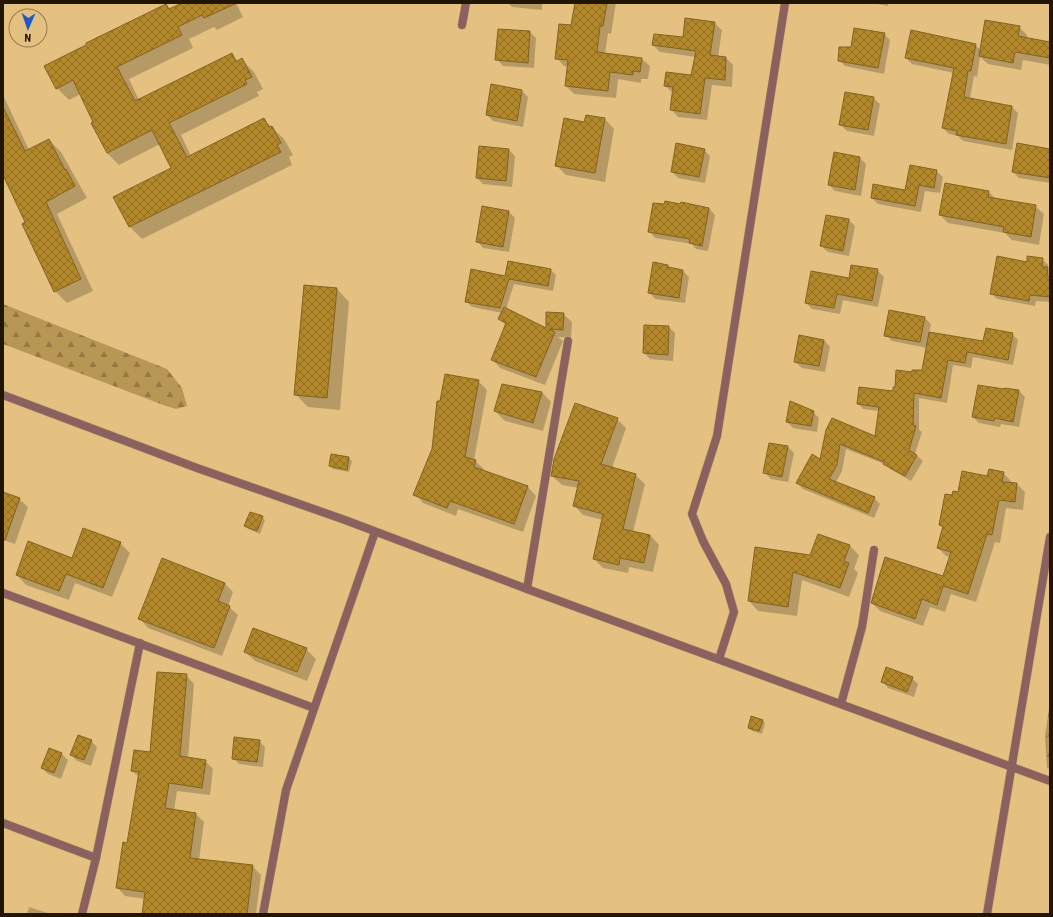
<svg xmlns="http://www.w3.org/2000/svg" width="1053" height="917" viewBox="0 0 1053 917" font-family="'Roboto Condensed',sans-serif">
  <defs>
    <pattern id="forest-firs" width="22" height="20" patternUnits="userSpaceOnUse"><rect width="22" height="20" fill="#b89653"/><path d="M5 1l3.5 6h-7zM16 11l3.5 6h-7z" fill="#957942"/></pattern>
    <pattern id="building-cross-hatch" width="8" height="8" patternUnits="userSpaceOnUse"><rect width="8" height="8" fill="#b3882b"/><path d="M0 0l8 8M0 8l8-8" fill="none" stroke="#916e22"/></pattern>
  </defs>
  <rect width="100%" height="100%" fill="#e4c180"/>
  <g fill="url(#forest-firs)">
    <path d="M3,304L167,369L182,388L187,406L176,409L166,406L3,344Z"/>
    <path d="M1050,702V769L1047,768L1045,736Z"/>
  </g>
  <g fill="#0003">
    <path d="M184,3H236L243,17L217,30L214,27L189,39L193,48L129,79L139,100L231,54L239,61L242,60L254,72L263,89L257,92L259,96L181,135L191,156L264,120L284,139L293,155L289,157L292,165L142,239L130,227L115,197L172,168L160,144L119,165L107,153L81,94L69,100L57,88L166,5L171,10Z"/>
    <path d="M508,3H542V10L512,7Z"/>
    <path d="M576,3H616L611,34L608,33L605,54L642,59L650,66L648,79H641V83L618,79L616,98L574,94L566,86L568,67L564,66L557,58L572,27Z"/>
    <path d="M872,3H888V6Z"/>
    <path d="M714,23L722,30L718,57L726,58L733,65L732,87L712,85L707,120L678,117L671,109L673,93L665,86L692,76L696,57L660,52L653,45L683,39Z"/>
    <path d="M1019,27L1027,35V38L1050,43V65L1023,60L1021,70L988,64L980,57L977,77L974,76L970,99L1012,107L1018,113L1012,150L963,141L958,136L949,134L943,128L954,73L912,64L906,58L975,45L981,50Z"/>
    <path d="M499,30L530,32L536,38L534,68L503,66L497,59Z"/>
    <path d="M884,34L890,40L884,74L845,66L839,60L852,48Z"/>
    <path d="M522,91L528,97L523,127L493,121L487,115Z"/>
    <path d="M3,95L29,150L49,140L61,152L87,198L57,214L93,291L67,303L55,291L26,223L3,172Z"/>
    <path d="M873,98L880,104L874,136L847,131L840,124Z"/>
    <path d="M586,116L605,119L614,129L605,182L566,175L556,165L585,123Z"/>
    <path d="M509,150L515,156L512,187L483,184L477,178Z"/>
    <path d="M704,150L710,156L705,183L678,178L672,172Z"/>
    <path d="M1050,150V183L1019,178L1013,172Z"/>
    <path d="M835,154L860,158L866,164L861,196L835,191L829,185Z"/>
    <path d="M936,171L943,177L940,193L925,191L921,212L878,204L872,198L906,191Z"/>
    <path d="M989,192L997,200L1035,206L1044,214L1039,245L1012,240L1005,233L948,223L940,215Z"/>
    <path d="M709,208L715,215L708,251L696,249L692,244L655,238L649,231Z"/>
    <path d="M509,212L515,218L509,252L483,248L477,241Z"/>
    <path d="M849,220L855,226L849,256L828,252L821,246Z"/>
    <path d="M1042,259L1048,265V269L1050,271V302L1036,301L1035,306L997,299L991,293L1028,263Z"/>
    <path d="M509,262L551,270L556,275L553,291L514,284L506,309L547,329L563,314L572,322L571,338L558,337L563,341L545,385L500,368L492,359L506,325L499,319L502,313L472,307L466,301L506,277Z"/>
    <path d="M668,266L670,269L683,271L689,277L685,303L655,299L649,292Z"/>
    <path d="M877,270L884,277L878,307L843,300L840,314L812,309L806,303L850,279Z"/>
    <path d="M337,289L349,302L340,410L308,407L295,394Z"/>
    <path d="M924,317L931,324L929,333L984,342L1012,334L1018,340L1013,365L973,357L971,368L953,365L947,403L919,398V430L922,432L915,454L923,461L911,481L890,469L887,465L846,449L842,471L836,482L874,498L880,504L874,518L803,489L797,483L821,460L826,430L876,437L879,411L863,409L858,403L894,392L913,373L923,371L927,348L892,341L886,335Z"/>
    <path d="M669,327L675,333L673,361L650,359L644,353Z"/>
    <path d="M824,340L830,347L825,372L802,368L795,362Z"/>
    <path d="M478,381L487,390L474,460L484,469L483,471L528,487L536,496L523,532L458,509L456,516L423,503L415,494L433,450L441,402Z"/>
    <path d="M503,386L542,392L551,402L543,431L505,421L495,411Z"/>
    <path d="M1019,391L1025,397L1019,427L1001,424L1000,427L979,423L973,417Z"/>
    <path d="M813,412L819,418L817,432L793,428L787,422Z"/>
    <path d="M617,419L626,428L612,468L635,475L645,484L633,532L650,535L659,545L653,572L629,567L628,573L603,568L594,559L603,520L583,515L574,505L579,488L562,485L552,476Z"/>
    <path d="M788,447L794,453L788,482L771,479L765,473Z"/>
    <path d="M349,458L352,461L349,472L333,469L330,466Z"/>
    <path d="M1003,473L1011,481V484H1017L1025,492L1023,510L1006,508L1000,543L995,542L976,602L951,594L945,612L930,607L923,626L880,611L872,603L944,577L951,557L946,556L938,548L943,528L940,525L953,496L988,477Z"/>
    <path d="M3,493L19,499L28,507L15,544L3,540Z"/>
    <path d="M262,517L265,520L260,534L248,529L245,526Z"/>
    <path d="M120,543L130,553L112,597L75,583L69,600L26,585L17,575Z"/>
    <path d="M850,546L859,555L854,569L858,573L849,597L802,580L797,616L758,611L749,601L811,556Z"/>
    <path d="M163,560L225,584L233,592L228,606L238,615L222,656L148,628L140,619Z"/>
    <path d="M306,649L316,659L307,681L255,661L245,652Z"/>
    <path d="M186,675L194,684L188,758L205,761L213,769L210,795L177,791L174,811L196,814L204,822L199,860L252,866L261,875L256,914H143L146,899L125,896L117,887L128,844L139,777L132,771L151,753Z"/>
    <path d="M912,678L918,684L914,697L888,688L882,681Z"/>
    <path d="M762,720L765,723L762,734L752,731L749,728Z"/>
    <path d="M91,741L97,747L91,766L77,761L71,755Z"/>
    <path d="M259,741L265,747L263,767L239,764L233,758Z"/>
    <path d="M49,749L62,754L68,760L61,779L48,774L42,768Z"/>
    <path d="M29,907L51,914H27Z"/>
  </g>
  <g fill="url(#building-cross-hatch)" stroke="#826320">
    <path d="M182,3H237L204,18L202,15L178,27L182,35L117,67L135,101L232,53L236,62L242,58L252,77L245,80L247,84L169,123L187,157L264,118L269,127L272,126L281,143L277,145L281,152L129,227L113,197L171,168L152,130L107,153L91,123L93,122L73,80L56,89L44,66L86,45V43L166,4L169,9Z"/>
    <path d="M575,3H607L603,26H600L597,52L642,58L640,72L633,71V75L610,72L608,91L565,86L568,60L555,59L559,24L571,25Z"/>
    <path d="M685,18L715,22L710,55L726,57L725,80L705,78L700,114L670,110L673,87L664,86L666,72L691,75L696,51L652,45L654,34L683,37Z"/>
    <path d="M985,20L1020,26L1018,36L1050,42V58L1015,52L1013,63L979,56Z"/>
    <path d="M854,28L885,33L878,68L838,61L839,47H851Z"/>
    <path d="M498,29L530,31L528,63L495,60Z"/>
    <path d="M911,30L976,44L971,71H968L964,97L1012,106L1006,144L956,135L957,131L942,128L954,68L905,58Z"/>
    <path d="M491,84L522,90L517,121L486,115Z"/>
    <path d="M845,92L874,97L868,130L839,125Z"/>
    <path d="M3,107L25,151L49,139L65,170L66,169L75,186L46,202L81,279L54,292L22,224L25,222L3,175Z"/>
    <path d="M586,115L605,118L595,173L555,166L564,118L584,122Z"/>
    <path d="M676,143L705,149L699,177L671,172Z"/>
    <path d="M1017,143L1050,149V178L1012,172Z"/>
    <path d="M479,146L509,149L506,181L476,178Z"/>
    <path d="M834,152L860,157L855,190L828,185Z"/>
    <path d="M910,165L937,170L934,188L919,185L915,206L871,198L873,184L905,190Z"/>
    <path d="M945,183L989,191L988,197L1036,205L1031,237L1003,232L1004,227L939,215Z"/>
    <path d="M665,201L680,204L681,202L709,208L702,246L689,243L690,239L648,232L653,203L664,204Z"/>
    <path d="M482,206L509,211L503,247L476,242Z"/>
    <path d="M826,215L849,219L843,251L820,246Z"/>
    <path d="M997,256L1027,262V256L1043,258L1042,267H1048L1047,276L1050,277V297L1030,295L1029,301L990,294Z"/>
    <path d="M508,261L551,269L548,286L509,279L500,308L465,302L471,269L505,276Z"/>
    <path d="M653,262L668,265V267L683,270L679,298L648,293Z"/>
    <path d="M851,265L878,269L872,301L837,294L834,308L805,303L811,271L849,278Z"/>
    <path d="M304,285L337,288L327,398L294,395Z"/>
    <path d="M504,307L546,328V312L564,313L563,330L549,329L555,332L536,377L491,360L506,323L498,319Z"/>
    <path d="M889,310L925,317L920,342L884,336Z"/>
    <path d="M644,325L669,326L668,355L643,353Z"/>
    <path d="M986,328L1013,333L1008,360L967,352L965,363L948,360L941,398L914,393L913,425L916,426L909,450L917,455L905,476L883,464L884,462L840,444L837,465L829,479L875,497L868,513L796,483L812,454L820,459L826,430L832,418L875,436L879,407L857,404L859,387L893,391V387H895L896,370L912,372V370H922L929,332L983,341Z"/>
    <path d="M799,335L824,340L819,366L794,362Z"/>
    <path d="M445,374L479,380L465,457L476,460L474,467L528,486L514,524L450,501L447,508L413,495L432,449L437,401H440Z"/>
    <path d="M502,384L542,392L533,423L494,411Z"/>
    <path d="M978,385L1004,389V388L1019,390L1013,422L995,418L994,421L972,417Z"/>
    <path d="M790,401L814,411L811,426L786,422Z"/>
    <path d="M575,403L618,418L601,464L636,474L623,529L650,535L644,563L620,558L619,565L593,559L603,514L573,506L579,481L551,476L554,459Z"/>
    <path d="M769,443L788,446L782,477L763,473Z"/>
    <path d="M331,454L349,457L347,470L329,466Z"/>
    <path d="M989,469L1004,472L1002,482L1017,483L1015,502L999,500L992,535L987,534L968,594L943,586L937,605L922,599L915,619L871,603L885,557L943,576L951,552L937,548L943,526L939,525L945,494L952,495L953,491L958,492L962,471L987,476Z"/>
    <path d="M3,492L20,498L5,540H3Z"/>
    <path d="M250,512L263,516L257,531L244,526Z"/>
    <path d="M83,528L121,542L103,588L66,574L59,591L16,575L28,541L72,558Z"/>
    <path d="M818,534L850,545L844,561L849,563L840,588L793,572L788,607L748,601L755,547L810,555Z"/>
    <path d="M162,558L225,583L218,601L230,606L214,648L138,619Z"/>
    <path d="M253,628L307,648L297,672L244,652Z"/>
    <path d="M886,667L913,677L907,692L881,682Z"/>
    <path d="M157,672L187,674L180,756L206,760L202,788L169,783L165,808L196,813L190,858L253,865L247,914H142L145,892L116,888L123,842L127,843L139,772L131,771L134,750L150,752Z"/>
    <path d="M751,716L763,720L759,731L748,728Z"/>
    <path d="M78,735L92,740L84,760L70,755Z"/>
    <path d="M234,737L260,740L257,762L232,759Z"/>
    <path d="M49,748L62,753L54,773L41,768Z"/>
  </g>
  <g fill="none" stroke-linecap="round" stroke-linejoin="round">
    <defs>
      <g id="minor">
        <path d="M462,25L466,3"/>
        <path d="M527,589L568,341"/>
        <path d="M3,593L314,708"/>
        <path d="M719,659L734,612L726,584L703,541L692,514L717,436L785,3"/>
        <path d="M841,704L862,627L874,550"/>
        <path d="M3,823L96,858"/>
        <path d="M82,914L96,858L140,643"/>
        <path d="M263,914L286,790L375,532"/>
        <path d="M987,914L1050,537"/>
      </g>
      <path id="tertiary" d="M3,395L197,468L345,520L527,589L1050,781"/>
    </defs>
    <use href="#minor" stroke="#c1a269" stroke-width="9"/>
    <use href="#tertiary" stroke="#c1a269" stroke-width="9"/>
    <use href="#minor" stroke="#8a615f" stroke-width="8"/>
    <use href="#tertiary" stroke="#8a615f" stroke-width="8"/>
  </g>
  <rect width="1053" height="917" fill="none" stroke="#221500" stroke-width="8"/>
  <g transform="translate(28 28) rotate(182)"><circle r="19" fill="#e4c180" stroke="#967c4d"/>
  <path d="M0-3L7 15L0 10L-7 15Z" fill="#2458c6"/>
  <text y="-6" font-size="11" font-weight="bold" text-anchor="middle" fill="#221500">N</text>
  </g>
</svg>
